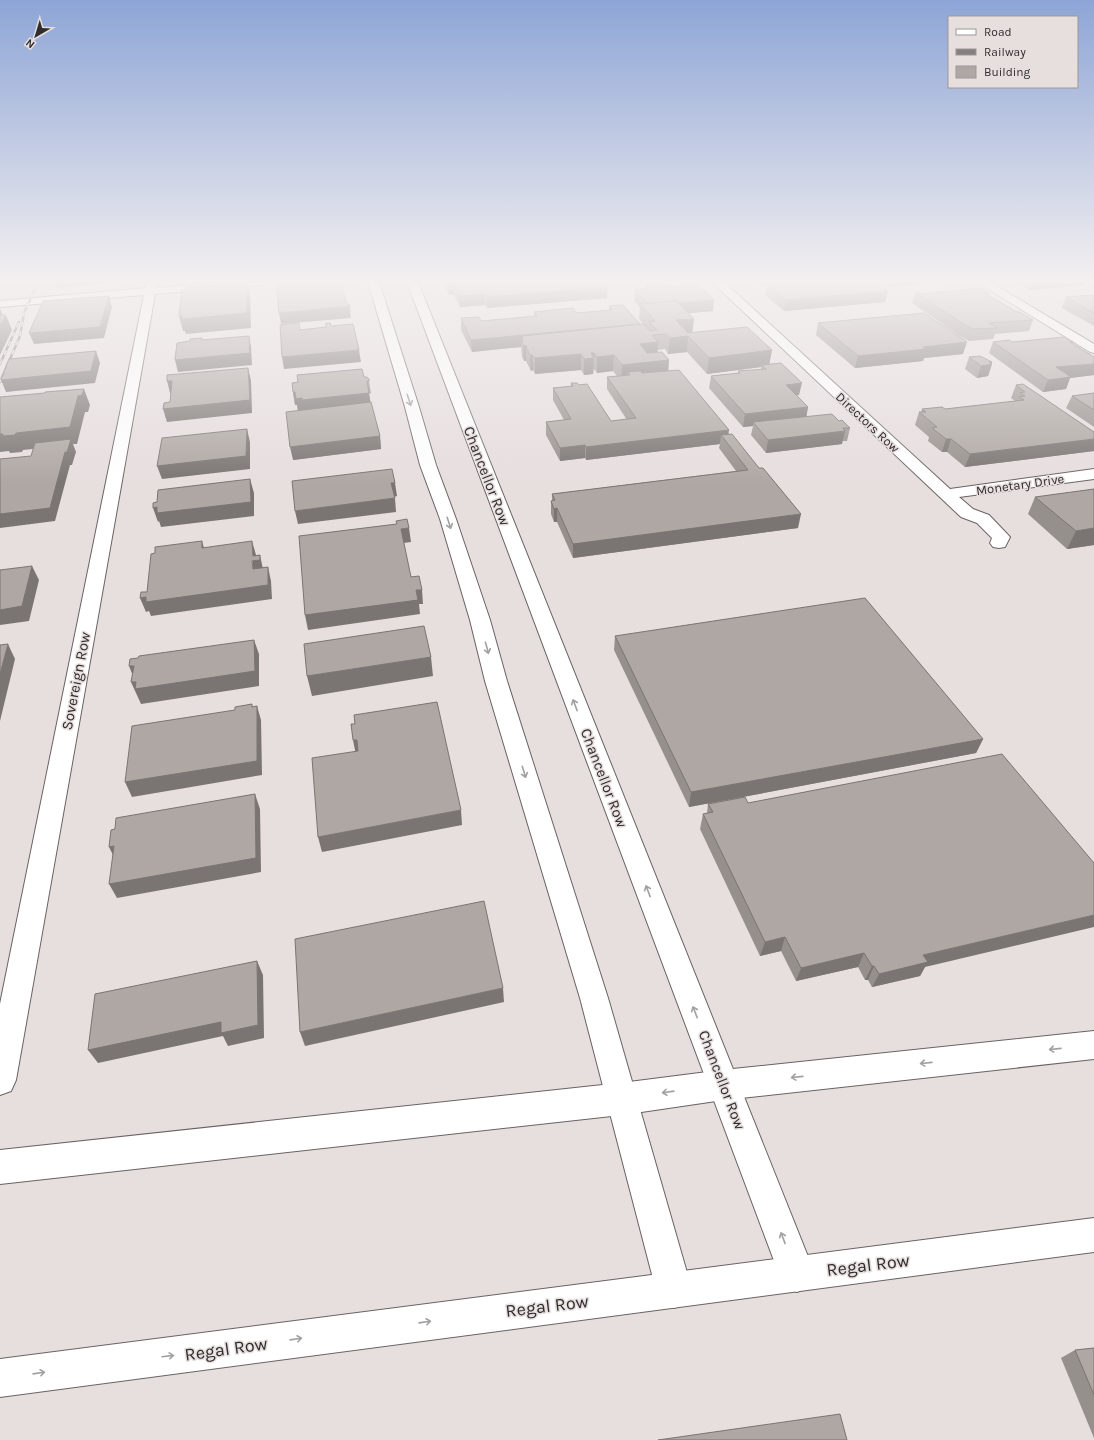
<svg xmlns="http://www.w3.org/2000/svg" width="1094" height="1440" viewBox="0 0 1094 1440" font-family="Karla,sans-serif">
  <rect width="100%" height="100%" fill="#e7dede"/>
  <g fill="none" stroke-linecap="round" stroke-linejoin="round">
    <defs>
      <g id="minor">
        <path d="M146,282H157V288L220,282H268L263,285L155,294L16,1080L11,1091L0,1095V1004L144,295L0,307V301L145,288Z"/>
        <path d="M368,282H379L419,407L436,465L456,519L490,620L507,681L608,998L692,1290L687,1303L674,1308L661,1303L656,1290L580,998L485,681L470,620L440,519L420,465L405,407Z"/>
        <path d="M407,282H418L815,1274L810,1287L797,1292L784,1287L779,1274Z"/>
        <path d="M712,282H724L950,489L1094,469V479L959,497L973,509L989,515L1010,537L1005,547L999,548L993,547L990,543L992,538L977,523L961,517Z"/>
        <path d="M977,282H990L1094,344V353L1090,352Z"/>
      </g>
      <g id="secondary">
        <path d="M1094,1031V1059L723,1100L621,1115L0,1184V1150L621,1083L723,1070Z"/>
        <path d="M1094,1218V1252L0,1397V1359Z"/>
      </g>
    </defs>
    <use href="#minor" stroke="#6a6263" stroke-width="2"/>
    <use href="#secondary" stroke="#6a6263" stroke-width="2"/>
    <use href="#minor" fill="#fff" fill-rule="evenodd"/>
    <use href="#secondary" fill="#fff" fill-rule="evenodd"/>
    <defs>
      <g id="rail">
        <path d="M0,364L19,322"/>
        <path d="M0,382L20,336L24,313L38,282"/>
      </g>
    </defs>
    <use href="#rail" stroke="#857f7f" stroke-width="2.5"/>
    <use href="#rail" stroke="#e7dede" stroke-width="1.5" stroke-dasharray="5" stroke-linecap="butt"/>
  </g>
  <g fill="#96908c">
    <path d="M443,282H604L607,298L487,308L485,305L460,307L454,295H449Z"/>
    <path d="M647,282H674L663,283L667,287L713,311L689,313L694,319L692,333L772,350L769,364L799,395H797L808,407L806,417L839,421L850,428L847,441H842V444L766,453L751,435L753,426L743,427L709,388L711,376L738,373V371L761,370V367L707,374L687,352L668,354L665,349L658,350V352L668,371L729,434L798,528L573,558L557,522H554L551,514V501H552V494L736,471L719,448L720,444L586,460L585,458L560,461L546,435V422L564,420L553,400V388L571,386V383L579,385L611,421L627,420L607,389V377L617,376L613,371L597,373L594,369L593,374L584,375L581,370L535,374L533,370L531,371L526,361H524L522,357L521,347L472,352L461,330V318L481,321L534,317V312L576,313L609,310V306L640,324H643L639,319L640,307L634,301L635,290L645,289L646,284H649Z"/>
    <path d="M753,282H876L885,302L784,311L765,295L767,284L757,285Z"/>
    <path d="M882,282H939L888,287Z"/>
    <path d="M1015,282H1086L1085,285L1030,290Z"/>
    <path d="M915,292L923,294L988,295L1017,312L1033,320L1029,331L995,334L993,339L969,341L961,337L912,303Z"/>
    <path d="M1094,295V326L1062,308L1066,297Z"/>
    <path d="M818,323L963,354L924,358L923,361L855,368L816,335Z"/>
    <path d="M993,342H1073L1072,343L1094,357V375L1070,378L1066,389L1043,392L989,353Z"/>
    <path d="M969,357L992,362L991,363L992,364L988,376L977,378L965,369Z"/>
    <path d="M364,377L369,381L371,393L369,394L370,402L380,436L381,449L293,460L298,410L297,405H295L293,392L298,382Z"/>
    <path d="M1016,385L1094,432V451L965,467L947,452H942L928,441L929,437L915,425L919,412H921L922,409H945L1015,401L1011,398Z"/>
    <path d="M1094,393V427L1066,408L1072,396Z"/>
    <path d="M1035,497L1094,545L1067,549L1028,514Z"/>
    <path d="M615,636L983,739L976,753L689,807L614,650Z"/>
    <path d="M748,803L925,967L920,976L872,987L868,980H865L858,967L796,981L781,951L760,956L700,829L703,814H707L708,804Z"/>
    <path d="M1094,1348V1438L1061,1358L1075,1350Z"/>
  </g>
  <g fill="#7a7572">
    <path d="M54,282H119L56,288Z"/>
    <path d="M649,282H674L649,284Z"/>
    <path d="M757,282H792L757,285Z"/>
    <path d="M890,282H939L888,287Z"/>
    <path d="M1033,282H1086L1085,285L1030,290Z"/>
    <path d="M247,283L250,297L251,328L186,334L185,331H183L179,316Z"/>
    <path d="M454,284V295H449L448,285Z"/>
    <path d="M608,287L607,298L487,308V297Z"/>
    <path d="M888,291L885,302L784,311L786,300Z"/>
    <path d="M485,294V305L460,307V296Z"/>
    <path d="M109,296L112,307L104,338L34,344L29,333Z"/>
    <path d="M714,300L713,311L651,317L650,306Z"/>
    <path d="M350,306L351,318L281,324L279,313Z"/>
    <path d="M0,308L4,318L6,315L12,330L0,355Z"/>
    <path d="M694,319L692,334L674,336L676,320Z"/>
    <path d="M640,325L526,347V361H524L523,342L522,336L521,347L472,352L471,340Z"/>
    <path d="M249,336L251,347L252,365L178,372L175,360Z"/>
    <path d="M688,336L687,352L668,354L670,338Z"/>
    <path d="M658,342L657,357L639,359L640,344Z"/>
    <path d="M967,342L963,354L924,358L923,361L855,368L858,356L923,347Z"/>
    <path d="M359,350L361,362L284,369L282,357Z"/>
    <path d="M772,350L769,366L762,365L761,367L707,374L709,358Z"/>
    <path d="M96,351L100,363L95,383L6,392L1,380Z"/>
    <path d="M591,353H594L593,374L584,375V359Z"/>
    <path d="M581,354V370L535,374V358Z"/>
    <path d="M530,355H532L533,370L531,371Z"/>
    <path d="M614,355L613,371L597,373V357Z"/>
    <path d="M669,360L668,376L630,375L628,372L627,380L621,381L622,365Z"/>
    <path d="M989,362H992L991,365L992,364L988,376L977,378L981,366Z"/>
    <path d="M1094,364V375L1070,378L1066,389L1043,392L1048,380L1056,367Z"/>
    <path d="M248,368L251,380L252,413L167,422L163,409Z"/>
    <path d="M167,381H172L176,393H170Z"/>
    <path d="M802,383L799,395L783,397L786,385Z"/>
    <path d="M84,389L90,405L88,412H85L77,444H73L76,452L72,465H70L55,521L0,528V514L65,452L69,445L23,450L22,452L10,453L9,451L0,452V434L16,433L78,396Z"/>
    <path d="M293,392L369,393L371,405L298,412L297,405H295Z"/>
    <path d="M808,407L806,419L753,422V426L743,427L745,414Z"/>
    <path d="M247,429L250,442V469L162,479L157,466Z"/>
    <path d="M729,430L727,443L721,435L720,444L586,460V447Z"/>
    <path d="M845,431L842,444L766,453L768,440Z"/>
    <path d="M380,436L381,449L293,460L290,447Z"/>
    <path d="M946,439H951L947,452H942Z"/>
    <path d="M1094,439V451L965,467L970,454Z"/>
    <path d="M585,445V458L560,461V448Z"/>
    <path d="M250,479L254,493V516L161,527L159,521L158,522L153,508Z"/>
    <path d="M391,483H395L397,496L393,497Z"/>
    <path d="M395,498L396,512L298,524L295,511Z"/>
    <path d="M557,508V522H554V509Z"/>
    <path d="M801,514L798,528L573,558V544Z"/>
    <path d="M409,528L411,542L403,543L401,529Z"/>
    <path d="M1094,528V545L1067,549L1076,531Z"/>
    <path d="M202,541L206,555L202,548Z"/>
    <path d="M252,541L256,555H260L263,569H253Z"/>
    <path d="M32,566L39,580L29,621L0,625V610Z"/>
    <path d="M268,567L271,581L272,599L151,616L149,611L146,612L140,598Z"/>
    <path d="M416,590H422L423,604H419L420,614L308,630L305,615Z"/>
    <path d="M254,640L259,654V686L141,704L131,682H136Z"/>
    <path d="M8,644L15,659L0,721V674Z"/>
    <path d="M431,657L433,676L312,696L307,676Z"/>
    <path d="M129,666H134L135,681Z"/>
    <path d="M257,706L261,720L262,775L132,797L125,782Z"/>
    <path d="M983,739L976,753L689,807L691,792Z"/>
    <path d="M353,740H357L360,754L356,755Z"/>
    <path d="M255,794L260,809L261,872L117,898L109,884Z"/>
    <path d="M461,810L462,825L322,852L318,837Z"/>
    <path d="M114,846L116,861L109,847Z"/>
    <path d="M1094,915V927L925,967L920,976L872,987L879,974L923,955Z"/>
    <path d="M785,937L781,951L760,956L765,942Z"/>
    <path d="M864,953L858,967L796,981L801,968Z"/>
    <path d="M257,961L263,975L264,1038L228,1046L223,1036L98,1063L88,1050Z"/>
    <path d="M872,966H874L868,980H865Z"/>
    <path d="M503,988L504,1002L305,1046L300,1032Z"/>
  </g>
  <g fill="#aea7a3" stroke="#7a7572">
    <path d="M286,282H340L341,286H342L347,304H349L350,306L279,313L276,283Z"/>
    <path d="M447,282H604L608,287L487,297L485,294L460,296L454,284L448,285Z"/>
    <path d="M785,282H876L888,291L786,300L767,284Z"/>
    <path d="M247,283V313L182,319V316H179L182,290H185L186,287Z"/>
    <path d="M663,283L667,287L698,284L714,300L679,303L677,301L648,304L635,290L649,288L646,284Z"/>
    <path d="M981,288L989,293L986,294L1017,312H1020L1033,320L989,323L997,328L973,329L965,325L915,292H920L923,294Z"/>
    <path d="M1094,295V313L1066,297Z"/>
    <path d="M109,296L100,327L29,333L43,301Z"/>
    <path d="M677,301L694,319L676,320L688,333L747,327L772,350L709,358L688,336L670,338L666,334L652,335L658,342L640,344L647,353L662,352L669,360L622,365L614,355L597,357L594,353H591L594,358L584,359L581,354L535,358L532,355H530L526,347L527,346H524L521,342H523L522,336L643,324L650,331L657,330L649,322L655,321L640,304Z"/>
    <path d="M623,305L640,324L471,340L461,318L479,317L481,321L537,316L534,312L573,308L576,313L612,310L609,306Z"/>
    <path d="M924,313L967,342L923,347L926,349L858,356L818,323Z"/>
    <path d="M0,315H6L0,326Z"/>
    <path d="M299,323L300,330L326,327V323H330L331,326L353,324L359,350L282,357L280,325Z"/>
    <path d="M249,336L250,353L175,360L177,343L190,341V339L202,338V340Z"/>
    <path d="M1064,337L1073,342H1070L1094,357V364L1056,367L1071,377L1048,380L993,342L1009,340L1012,342Z"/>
    <path d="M96,351L91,371L1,380L9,359Z"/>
    <path d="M980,356L992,362H989L992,364L981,366L969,357Z"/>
    <path d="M781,363L802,383L786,385L808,407L745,414L711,376L740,373L738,371L766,369L762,365Z"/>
    <path d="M248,368L250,400L163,409L164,403L170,402L172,381H167V375Z"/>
    <path d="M362,369L364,377H367L369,379V381H367L369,393L302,400V398L296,399L295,392H293L292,383L298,382L297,375Z"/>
    <path d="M679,370L729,430L586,447L585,445L560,448L546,422L571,419L553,388L573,386L571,383H577L579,385L587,384L611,421L636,418L607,377L630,375L628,372L640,371L642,373Z"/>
    <path d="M1023,384L1094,432V439L970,454L951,439H946L932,428L937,427L919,412H926L922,409L942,407L945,409L1024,400L1019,397L1025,396L1020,393L1025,392L1016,385Z"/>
    <path d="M84,389L82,395L78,396L70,427L16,433L15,435L2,436L3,434H0V397L45,393V392Z"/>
    <path d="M1094,393V410L1072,396Z"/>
    <path d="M371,402L380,436L290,447L286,412Z"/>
    <path d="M832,414L839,421L842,420L850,428H843L845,431L768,440L753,422Z"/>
    <path d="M247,429L246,456L157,466L162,438Z"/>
    <path d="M732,434L759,468H763L801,514L573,544L557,508L554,509L551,501L555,500L552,494L748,470L721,435Z"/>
    <path d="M71,439L67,452H65L50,508L0,514V459L31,456L35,443Z"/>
    <path d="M392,469L395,483H391L395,498L295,511L292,481Z"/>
    <path d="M250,479L251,502L157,513V507L153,508V503L157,502L158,490Z"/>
    <path d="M1094,489V528L1076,531L1035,497Z"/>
    <path d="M407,519L409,528L401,529L411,577L419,576L422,590H416L418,600L305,615L299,536L397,524L396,521Z"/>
    <path d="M202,541V548L252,541L253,556L260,555V560L252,561L253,569L268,567V585L146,602V597L140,598L141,592H147L151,554L155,553V547Z"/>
    <path d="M32,566L22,606L0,610V570Z"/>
    <path d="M865,598L983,739L691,792L615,636Z"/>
    <path d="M424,626L431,657L307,676L304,644Z"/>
    <path d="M254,640L255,671L135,689L136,682H131L134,666H129L130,659L138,658L139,656Z"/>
    <path d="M8,644L0,674V645Z"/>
    <path d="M437,702L461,810L318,837L312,758L358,751L357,740H353L351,724H355L354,715Z"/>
    <path d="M252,704V707L257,706V761L125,782L132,726L235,710V707Z"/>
    <path d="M1002,754L1094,863V915L923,955L928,962L879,974L874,966H872L864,953L801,968L785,937L765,942L703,814L713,812L708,804L745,797L748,803Z"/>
    <path d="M255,794L256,858L109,884L114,846L109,847L111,830L115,829L116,818Z"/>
    <path d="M484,901L503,988L300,1032L295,939Z"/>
    <path d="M257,961L258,1025L221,1033V1022L88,1050L95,994Z"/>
    <path d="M1094,1348V1395L1075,1350Z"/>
    <path d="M840,1414L847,1440H658Z"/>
  </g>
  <defs><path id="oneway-shaft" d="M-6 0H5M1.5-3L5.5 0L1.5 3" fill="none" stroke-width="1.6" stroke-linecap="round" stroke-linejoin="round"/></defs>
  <g stroke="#a2a0a0">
    <use href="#oneway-shaft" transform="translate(409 400) rotate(72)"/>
    <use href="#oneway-shaft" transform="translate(449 523) rotate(72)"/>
    <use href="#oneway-shaft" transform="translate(487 648) rotate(75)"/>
    <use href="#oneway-shaft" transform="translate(575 705) rotate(-111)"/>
    <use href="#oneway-shaft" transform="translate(524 772) rotate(73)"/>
    <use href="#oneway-shaft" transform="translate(648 891) rotate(-111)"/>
    <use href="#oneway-shaft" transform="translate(695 1012) rotate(-111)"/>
    <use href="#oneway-shaft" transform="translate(1055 1049) rotate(174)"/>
    <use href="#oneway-shaft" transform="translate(926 1063) rotate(174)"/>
    <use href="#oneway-shaft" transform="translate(797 1077) rotate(174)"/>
    <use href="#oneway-shaft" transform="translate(668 1092) rotate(172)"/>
    <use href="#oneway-shaft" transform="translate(783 1238) rotate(-111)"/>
    <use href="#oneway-shaft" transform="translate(425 1322) rotate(-8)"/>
    <use href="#oneway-shaft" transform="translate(296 1339) rotate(-8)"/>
    <use href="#oneway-shaft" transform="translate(168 1356) rotate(-7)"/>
    <use href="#oneway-shaft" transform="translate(39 1373) rotate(-8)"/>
  </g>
  <linearGradient id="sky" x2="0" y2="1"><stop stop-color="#8da5d6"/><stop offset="0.58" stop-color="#f4f0f0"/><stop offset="1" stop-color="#f4f0f0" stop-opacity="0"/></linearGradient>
  <rect width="1094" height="484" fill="url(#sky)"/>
  <g text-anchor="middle" stroke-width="3" stroke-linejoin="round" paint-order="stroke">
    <g font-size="13" fill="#302d2d" stroke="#e7dede">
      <text transform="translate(868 422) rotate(43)" y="5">Directors Row</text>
      <text transform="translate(1020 484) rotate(-8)" y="5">Monetary Drive</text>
    </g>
    <g font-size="15" fill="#302d2d" stroke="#e7dede">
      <text transform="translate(487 476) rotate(69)" y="5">Chancellor Row</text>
      <text transform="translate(76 681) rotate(-79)" y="5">Sovereign Row</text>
      <text transform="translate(604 778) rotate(69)" y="5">Chancellor Row</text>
      <text transform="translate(722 1080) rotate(69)" y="5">Chancellor Row</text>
    </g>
    <g font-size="18" fill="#302d2d" stroke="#e7dede">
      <text transform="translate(868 1265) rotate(-7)" y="6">Regal Row</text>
      <text transform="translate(547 1306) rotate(-7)" y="6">Regal Row</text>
      <text transform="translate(226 1349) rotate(-8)" y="6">Regal Row</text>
    </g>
  </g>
  <rect x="948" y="16" width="130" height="72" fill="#e7dede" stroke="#9e9797"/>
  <rect x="956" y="29" width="20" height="6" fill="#ffffff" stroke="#9e9797"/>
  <text x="984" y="36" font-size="12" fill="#302d2d">Road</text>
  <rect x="956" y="49" width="20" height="6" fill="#857f7f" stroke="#9e9797"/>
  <text x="984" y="56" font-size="12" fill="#302d2d">Railway</text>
  <rect x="956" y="66" width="20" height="12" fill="#aea7a3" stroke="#9e9797"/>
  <text x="984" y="76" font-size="12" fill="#302d2d">Building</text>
  <g transform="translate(36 36) rotate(218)" stroke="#e7dede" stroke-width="3" paint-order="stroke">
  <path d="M0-3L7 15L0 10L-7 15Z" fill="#302d2d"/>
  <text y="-6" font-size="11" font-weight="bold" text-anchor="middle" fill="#302d2d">N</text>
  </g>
</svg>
